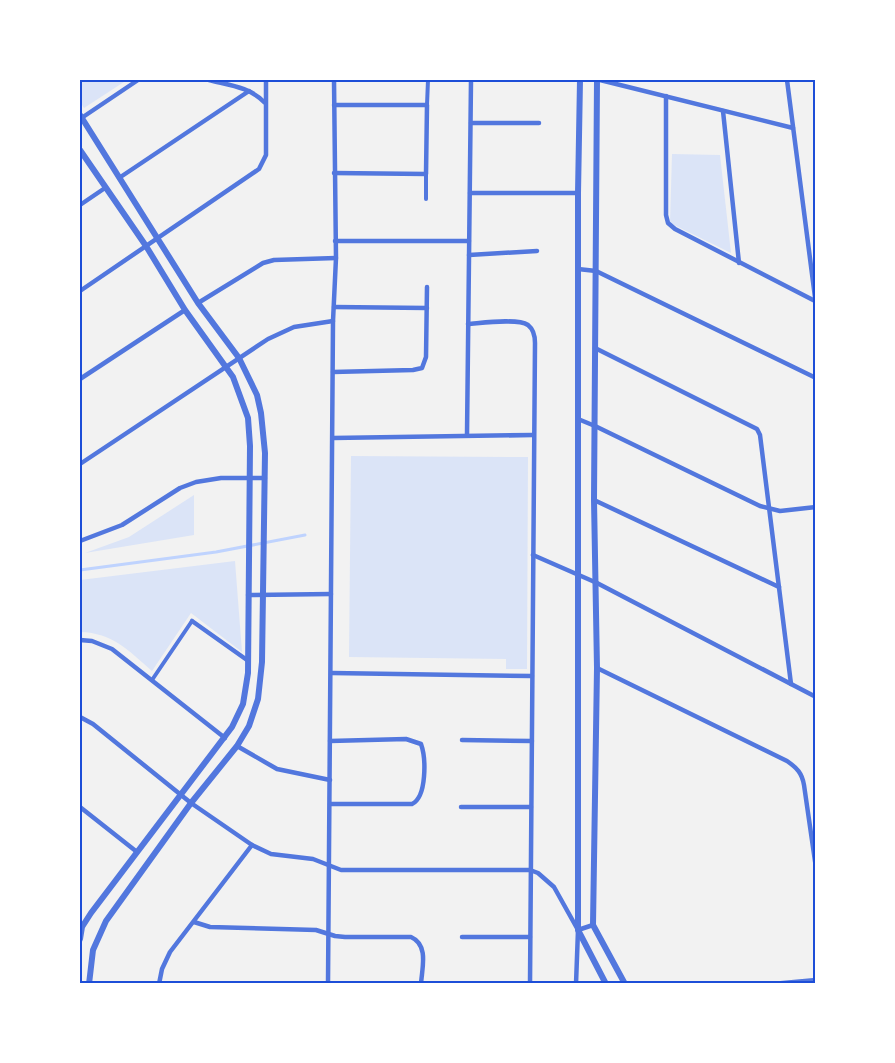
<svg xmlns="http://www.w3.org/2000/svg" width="895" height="1063" viewBox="0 0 895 1063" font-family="'Archivo Narrow',sans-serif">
  <rect width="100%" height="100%" fill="#f2f2f2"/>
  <g fill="#dbe4f7">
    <path d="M80,80H127L84,108L80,102Z"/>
    <path d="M672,154L720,155L731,253L670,223Z"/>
    <path d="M351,456L528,457L527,669H506V659L349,657Z"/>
    <path d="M194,495V535L85,553L129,537Z"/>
    <path d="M235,561L242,652L191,613L152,671C128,650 113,633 80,632V580Z"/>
  </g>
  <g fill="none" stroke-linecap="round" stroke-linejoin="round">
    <path stroke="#bfd3fe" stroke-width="3" d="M80,570L216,552L305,535"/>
    <g stroke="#5277de" stroke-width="4">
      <path d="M427,105L428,80"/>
      <path d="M426,174V199"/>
      <path d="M152,680L192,621"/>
    </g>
    <g stroke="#5277de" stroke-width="4.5">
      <path d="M209,80C228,85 250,87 264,102"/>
      <path d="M600,80L793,128"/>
      <path d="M787,80L816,305"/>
      <path d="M666,96V215L668,223L675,229L815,301"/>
      <path d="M723,111L739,263"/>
      <path d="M80,119L138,80"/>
      <path d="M471,123H539"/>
      <path d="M334,173L426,174L427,105H334"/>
      <path d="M119,178L249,91"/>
      <path d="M470,193H578"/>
      <path d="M80,205L105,188"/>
      <path d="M335,241H469"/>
      <path d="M469,255L537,251"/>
      <path d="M578,269L596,271L816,378"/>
      <path d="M80,291L259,169L266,155V80"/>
      <path d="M198,303L263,263L274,260L336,258"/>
      <path d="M334,307L427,308"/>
      <path d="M468,324C482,323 517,318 528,325C533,329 535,336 535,343L530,984"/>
      <path d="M595,348L757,429L760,435L791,684"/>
      <path d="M333,372L413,370L422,368L426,357L427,287"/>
      <path d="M80,379L185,310"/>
      <path d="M578,419L595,426L760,506L780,511L816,507"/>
      <path d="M467,435L471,80"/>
      <path d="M333,438L533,435"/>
      <path d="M80,464L268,339L294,327L333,321"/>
      <path d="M594,500L779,587"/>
      <path d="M80,541L122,525L180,488L196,482L221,478H265"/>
      <path d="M533,555L597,583L816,697"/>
      <path d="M248,595L331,594"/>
      <path d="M192,621L247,660"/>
      <path d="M80,640L92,641L112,649L225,738"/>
      <path d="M597,668L787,761C797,768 802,773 804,785L816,868"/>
      <path d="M332,673L532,676"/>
      <path d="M80,717L93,724L191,803L252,845L271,854L313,859L341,870H530L538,873L554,887L578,930L576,984"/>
      <path d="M462,740L532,741"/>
      <path d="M237,746L277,769L330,780"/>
      <path d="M330,804H412C427,797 426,758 421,744L406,739L330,741"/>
      <path d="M80,807L137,852"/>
      <path d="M461,807H531"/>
      <path d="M194,922L210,927L316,930L335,936L345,937H411C429,945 422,968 421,984"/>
      <path d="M578,930L593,925"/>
      <path d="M462,937H530"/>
      <path d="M159,984L162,969L170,952L252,845"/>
      <path d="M328,984L333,321L336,258L334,80"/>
      <path d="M772,984L816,980"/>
    </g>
    <g stroke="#5277de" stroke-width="6">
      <path d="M580,80L578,193V930L606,984"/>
      <path d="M597,80L594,500L597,668L593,925L625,984"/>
      <path d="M80,115L198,303L239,358L257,395L261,413L265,453L262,662L258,699L249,726L237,746L191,803L106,921L93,950L89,984"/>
      <path d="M80,150L146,246L185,310L233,377L248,418L250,446L248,673L243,704L232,727L91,913L82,927L80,939"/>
    </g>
  </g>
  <rect width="895" height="1063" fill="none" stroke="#ffffff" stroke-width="162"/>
  <rect x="81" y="81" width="733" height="901" fill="none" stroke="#1d4ed8" stroke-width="2"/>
</svg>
